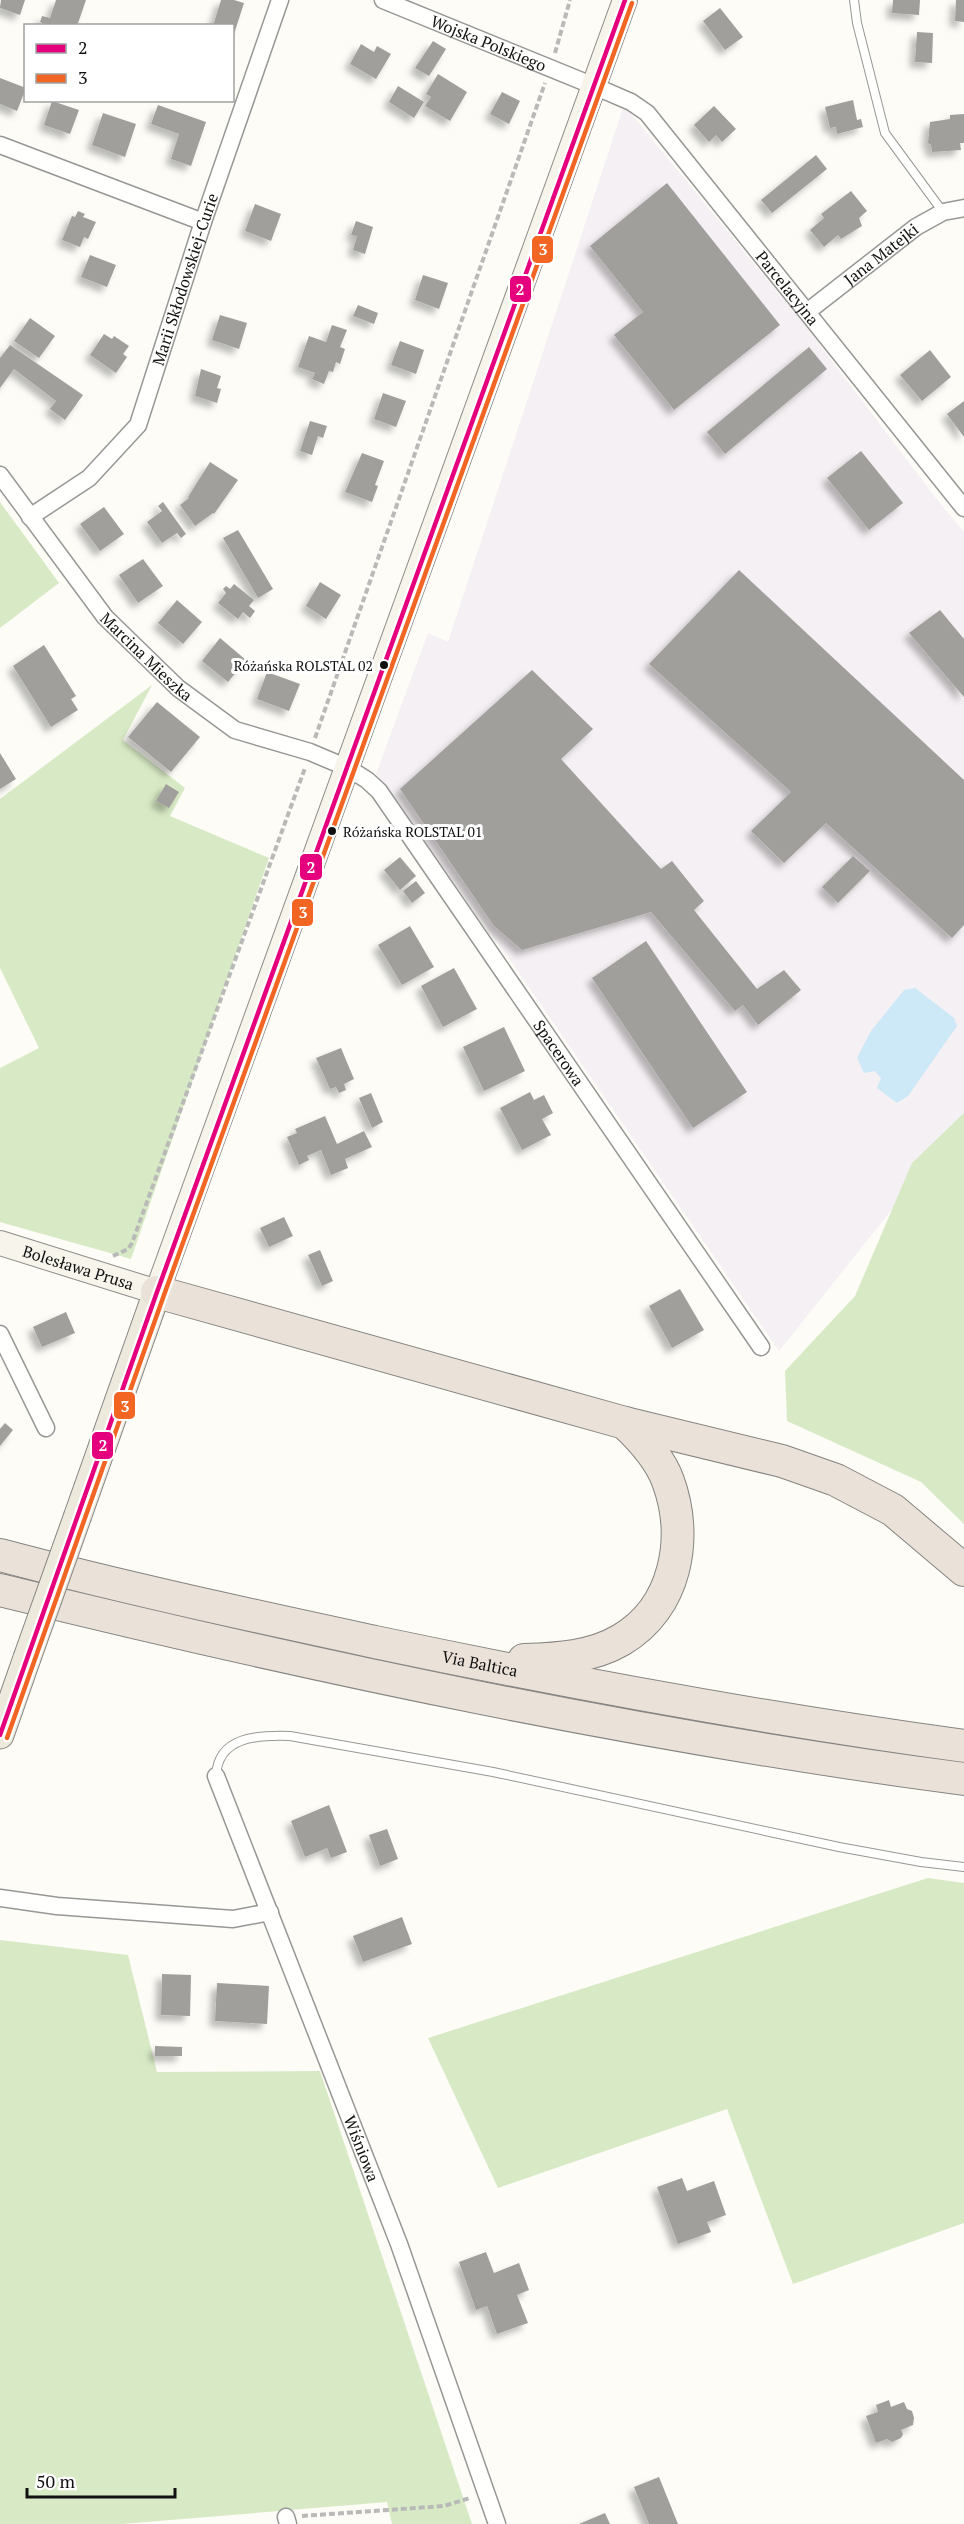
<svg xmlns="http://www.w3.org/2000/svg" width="964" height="2524" viewBox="0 0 964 2524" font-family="'PT Serif',serif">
  <defs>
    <filter id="shadow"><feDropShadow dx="-5.5" dy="5.5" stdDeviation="3" flood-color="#0004"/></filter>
  </defs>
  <rect width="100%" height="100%" fill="#fdfcf7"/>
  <path fill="#f5f0f3" d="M624,105L807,328L935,497L964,532V1119L779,1351L508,957L376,774L428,633L448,642Z"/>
  <g fill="#d8eac5">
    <path d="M0,502L59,583L0,628Z"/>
    <path d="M152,685L123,740L185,788L170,816L269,858L131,1259L0,1222V1068L39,1048L0,968V799Z"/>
    <path d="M964,1113V1524L921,1482L787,1421L785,1371L855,1296L912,1163Z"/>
    <path d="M928,1878L964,1883V2223L793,2284L727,2109L498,2188L428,2038Z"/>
    <path d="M0,1940L128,1955L157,2072L320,2071L472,2524H392L387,2502L122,2524H0Z"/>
  </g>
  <path fill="#cde8f7" d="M915,988L954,1018L957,1026L908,1096L897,1103L877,1088L881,1078L875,1071L864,1073L857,1058L871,1031L904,990Z"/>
  <g fill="#a19f9c" filter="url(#shadow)">
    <path d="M1,0H25L20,15L0,8Z"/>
    <path d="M56,0H86L77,26H49L40,22L42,16L50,18Z"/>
    <path d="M221,0H234L244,3L233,37L232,26H213Z"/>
    <path d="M893,0H920L919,15L892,13Z"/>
    <path d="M956,0H964V22L955,21Z"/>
    <path d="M720,8L743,37L725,50L703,21Z"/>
    <path d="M917,32L933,33L932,63L915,62Z"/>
    <path d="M433,41L446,49L429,76L415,68Z"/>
    <path d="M361,44L374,52L377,46L391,54L376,79L350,64Z"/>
    <path d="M438,74L467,92L450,121L425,106L431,97L426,94Z"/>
    <path d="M0,78L26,88L17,111L0,104Z"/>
    <path d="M398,86L424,102L414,118L389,102Z"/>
    <path d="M502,92L520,101L509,124L490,114Z"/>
    <path d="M853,100L857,120L861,119L863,127L837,134L836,127L830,128L825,107Z"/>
    <path d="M52,101L79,110L70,134L44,125Z"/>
    <path d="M158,105L206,122L191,166L171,159L179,134L151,124Z"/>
    <path d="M714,106L736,129L722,142L716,135L709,142L694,125Z"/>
    <path d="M103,113L136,124L125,157L92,145Z"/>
    <path d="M964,114V143H960L961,150L932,152L931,145L928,143L930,122L950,119V115Z"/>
    <path d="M816,155L827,169L772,213L761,200Z"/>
    <path d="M667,183L780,325L674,410L614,335L643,312L590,246Z"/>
    <path d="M851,191L867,211L859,218L862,226L841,239L838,235L824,247L810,230L824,218L821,214Z"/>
    <path d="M255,204L281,214L271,241L245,231Z"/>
    <path d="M78,211L85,214L83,217L96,222L88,239L84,237L80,247L62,240L72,216L75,217Z"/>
    <path d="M356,221L373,227L365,254L353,250L357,236L351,235Z"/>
    <path d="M90,255L116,265L107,287L81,277Z"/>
    <path d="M423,275L448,283L439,309L415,300Z"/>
    <path d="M358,305L378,313L374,324L353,316Z"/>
    <path d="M220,315L247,323L239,349L212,340Z"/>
    <path d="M30,318L55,336L39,358L14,341Z"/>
    <path d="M332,325L347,330L340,347L345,349L340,364L336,362L333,372L329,371L324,384L312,379L315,373L298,367L309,336L326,342Z"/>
    <path d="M104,334L112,339L114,336L129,346L123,354L127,357L116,373L90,355Z"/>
    <path d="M400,341L424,350L416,374L391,365Z"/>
    <path d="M10,345L83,395L65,420L50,409L56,401L14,369L0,388V358Z"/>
    <path d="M809,347L827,369L725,454L707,432Z"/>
    <path d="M930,350L951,377L922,401L900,375Z"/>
    <path d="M201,369L221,376L217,388L221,389L217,403L195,396Z"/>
    <path d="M383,393L406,401L396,427L374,419Z"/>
    <path d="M964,401V437L947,414Z"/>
    <path d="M310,421L327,426L323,438L318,436L312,455L300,451Z"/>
    <path d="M861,451L903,503L869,530L827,478Z"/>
    <path d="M362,453L384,461L375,485L378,486L372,502L345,492Z"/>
    <path d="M210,462L238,480L214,514L213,513L195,526L180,505L189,498L188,497Z"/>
    <path d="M163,502L186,534L181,538L177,533L162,543L147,522L162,511L158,506Z"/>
    <path d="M104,507L124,534L100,551L80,524Z"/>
    <path d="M238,530L273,589L258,598L223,538Z"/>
    <path d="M143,559L163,586L138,603L119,575Z"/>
    <path d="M739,570L964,780V925L952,938L826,823L784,863L751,831L791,792L649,664Z"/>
    <path d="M320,582L341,595L326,619L306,606Z"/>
    <path d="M234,584L254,600L249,606L255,611L250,618L243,612L238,619L218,603L226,593L223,589L226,586L230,589Z"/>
    <path d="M177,600L202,622L183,644L158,623Z"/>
    <path d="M940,610L964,639V697L909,633Z"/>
    <path d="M220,638L246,660L228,682L202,661Z"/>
    <path d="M44,645L76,696L71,699L78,710L51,727L13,666Z"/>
    <path d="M532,670L593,729L561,759L661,869L672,861L704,901L694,910L757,989L784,970L801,990L758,1025L743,1005L735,1011L651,912L522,950L494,926L400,789Z"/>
    <path d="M267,672L300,684L289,711L257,699Z"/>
    <path d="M157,702L200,737L171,772L128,737Z"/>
    <path d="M0,753L16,779L0,789Z"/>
    <path d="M166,784L179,792L169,808L156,801Z"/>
    <path d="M853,856L870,871L838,903L822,887Z"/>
    <path d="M400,857L416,876L400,890L384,870Z"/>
    <path d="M416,881L425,893L412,903L403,891Z"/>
    <path d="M410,926L434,967L402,985L378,945Z"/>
    <path d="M646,941L747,1092L693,1128L592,978Z"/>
    <path d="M454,968L477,1009L443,1027L421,986Z"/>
    <path d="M504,1027L525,1071L484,1091L463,1047Z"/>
    <path d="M341,1048L354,1079L344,1084L346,1090L339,1093L336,1087L330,1089L316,1058Z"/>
    <path d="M530,1092L534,1100L544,1095L553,1113L542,1119L551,1135L522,1150L500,1108Z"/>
    <path d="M371,1093L383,1122L372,1128L359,1098Z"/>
    <path d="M325,1116L337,1144L364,1131L372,1147L345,1159L348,1168L331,1175L321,1150L307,1156L309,1160L299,1165L287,1137L297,1133L295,1129Z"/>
    <path d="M284,1217L293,1236L269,1247L260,1228Z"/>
    <path d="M320,1250L333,1281L322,1286L308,1255Z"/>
    <path d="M680,1289L704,1330L672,1348L649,1306Z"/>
    <path d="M66,1312L75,1333L42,1347L33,1327Z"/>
    <path d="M5,1423L13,1430L0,1446V1429Z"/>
    <path d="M329,1805L347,1852L331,1858L327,1848L305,1857L291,1821Z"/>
    <path d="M387,1829L398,1859L380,1866L369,1835Z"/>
    <path d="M402,1917L412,1944L363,1962L353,1936Z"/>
    <path d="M162,1974L191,1975L190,2016L161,2015Z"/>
    <path d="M217,1983L269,1986L267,2024L215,2021Z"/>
    <path d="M155,2046L182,2047V2056H155Z"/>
    <path d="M682,2178L687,2191L714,2181L726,2215L707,2222L711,2232L678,2244L657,2187Z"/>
    <path d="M486,2252L494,2273L519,2263L529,2290L517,2295L528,2323L497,2334L487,2306L476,2310L459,2262Z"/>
    <path d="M889,2400L891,2407L904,2402L907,2409L912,2411L914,2418L913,2425L901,2430L903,2434L901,2438L892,2442L887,2439L876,2443L866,2416L878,2412L876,2405Z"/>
    <path d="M659,2477L678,2524H649L634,2487Z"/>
    <path d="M605,2513L610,2524H579Z"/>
  </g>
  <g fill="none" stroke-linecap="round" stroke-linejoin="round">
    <defs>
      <g id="lane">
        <path d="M854,0L857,23L885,133L943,212"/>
        <path d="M216,1776C218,1736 258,1735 290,1736L493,1772L839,1847L921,1862L964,1867"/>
      </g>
      <g id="street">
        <path id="s1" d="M383,0L594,86L631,102L647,113L964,508"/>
        <path d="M0,145L203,222"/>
        <path id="s2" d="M807,312L916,227L943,212L964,208"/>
        <path id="s3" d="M0,475L105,617L178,688L235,730L310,752L348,768L367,780L379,791L761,1347"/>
        <path id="s4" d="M30,517L89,478L138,425L203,222L280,0"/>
        <path d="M0,1334L46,1428"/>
        <path id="s5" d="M216,1776L399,2244L497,2524"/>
        <path d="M0,1898L57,1906L233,1919L270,1912"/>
        <path d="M286,2517L288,2524"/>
      </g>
      <g id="secondary">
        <path id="s6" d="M0,1243L157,1292L625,0"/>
      </g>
      <g id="primary">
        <path d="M78,1515L157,1292"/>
        <path d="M0,1735L27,1658"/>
      </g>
      <g id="highway">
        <path d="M157,1292L625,1423L782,1461L836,1480L893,1510L964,1570"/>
        <path id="s7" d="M0,1555C124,1588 250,1615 375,1642C570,1683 767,1719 964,1746"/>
        <path d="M0,1590C318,1668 639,1736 964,1779"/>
        <path d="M524,1660C558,1659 592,1657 621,1640C676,1608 689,1538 668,1481C660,1459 642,1439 625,1423"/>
      </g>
    </defs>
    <use href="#lane" stroke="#979795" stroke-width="10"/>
    <use href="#street" stroke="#979795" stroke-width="19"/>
    <use href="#secondary" stroke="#8e8d8b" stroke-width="26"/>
    <use href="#primary" stroke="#858482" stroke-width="29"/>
    <use href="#highway" stroke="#858482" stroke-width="34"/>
    <g stroke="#b9b9b8" stroke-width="4" stroke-dasharray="6 3" stroke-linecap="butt">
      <path d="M555,53L570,0"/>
      <path d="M315,738L545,83"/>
      <path d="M113,1256L128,1249L132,1243L305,768"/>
      <path d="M302,2516L444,2506L470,2498"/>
    </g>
    <use href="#lane" stroke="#fffffe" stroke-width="8"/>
    <use href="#street" stroke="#fffffe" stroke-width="16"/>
    <use href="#secondary" stroke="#f6f4eb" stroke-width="24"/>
    <use href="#primary" stroke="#ede9dc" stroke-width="27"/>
    <use href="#highway" stroke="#eae1d8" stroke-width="32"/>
    <defs>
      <path id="primary-bridge" d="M27,1658L78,1515"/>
    </defs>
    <use href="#primary-bridge" stroke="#858482" stroke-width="29" stroke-linecap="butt"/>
    <use href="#primary-bridge" stroke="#ede9dc" stroke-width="27"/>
    <defs>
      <path id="bus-1" d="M0,1735L157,1292L625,0"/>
      <path id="bus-2" d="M7,1738L164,1295L632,3"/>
    </defs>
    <use href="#bus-1" stroke="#fff" stroke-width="9"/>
    <use href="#bus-2" stroke="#fff" stroke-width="9"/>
    <use href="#bus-1" stroke="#e5007d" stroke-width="4.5"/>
    <use href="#bus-2" stroke="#f26522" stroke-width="4.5"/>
  </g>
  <g fill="#111" stroke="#fff" stroke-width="2">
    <circle cx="384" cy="665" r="5"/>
    <circle cx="332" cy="831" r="5"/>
  </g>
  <g text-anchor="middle" stroke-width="6" stroke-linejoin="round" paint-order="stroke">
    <g font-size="14" fill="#111" stroke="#fff" text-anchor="end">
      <text x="373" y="671">Różańska ROLSTAL 02</text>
      <text x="343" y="837" text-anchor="start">Różańska ROLSTAL 01</text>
    </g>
    <g font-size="16" fill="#111" stroke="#fff">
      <text dy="6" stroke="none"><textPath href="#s1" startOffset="114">Wojska Polskiego</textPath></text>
      <text dy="6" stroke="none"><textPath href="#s2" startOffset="94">Jana Matejki</textPath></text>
      <text dy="6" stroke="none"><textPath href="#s4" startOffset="296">Marii Skłodowskiej-Curie</textPath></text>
      <text dy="6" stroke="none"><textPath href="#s1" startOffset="512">Parcelacyjna</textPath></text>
      <text dy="6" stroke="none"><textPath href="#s3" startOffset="234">Marcina Mieszka</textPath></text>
      <text dy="6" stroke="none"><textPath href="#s3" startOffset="825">Spacerowa</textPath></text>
      <text dy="6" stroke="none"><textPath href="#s6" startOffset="82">Bolesława Prusa</textPath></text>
      <text dy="6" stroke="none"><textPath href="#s7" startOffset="492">Via Baltica</textPath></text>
      <text dy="6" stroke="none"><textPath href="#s5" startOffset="400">Wiśniowa</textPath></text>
    </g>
  </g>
  <g stroke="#fff" stroke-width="2">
    <rect x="531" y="235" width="23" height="29" rx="6" fill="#f26522"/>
    <rect x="509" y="275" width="23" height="28" rx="6" fill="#e5007d"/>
    <rect x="299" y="853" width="24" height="28" rx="6" fill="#e5007d"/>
    <rect x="291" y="898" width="23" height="29" rx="6" fill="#f26522"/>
    <rect x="113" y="1391" width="23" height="29" rx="6" fill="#f26522"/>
    <rect x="91" y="1431" width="23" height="29" rx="6" fill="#e5007d"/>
  </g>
  <g font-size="16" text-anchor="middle" font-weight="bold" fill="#fff">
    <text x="543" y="255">3</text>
    <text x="520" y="295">2</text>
    <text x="311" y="873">2</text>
    <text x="303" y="918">3</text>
    <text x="125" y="1412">3</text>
    <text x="103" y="1451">2</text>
  </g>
  <rect x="24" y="24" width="210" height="78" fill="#ffffff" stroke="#a0a0a0" stroke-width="1.5"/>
  <rect x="36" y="44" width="30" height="9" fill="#e5007d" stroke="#a0a0a0" stroke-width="1.5"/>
  <text x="78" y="54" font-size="18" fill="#111111">2</text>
  <rect x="36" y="74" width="30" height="9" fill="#f26522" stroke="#a0a0a0" stroke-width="1.5"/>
  <text x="78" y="84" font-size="18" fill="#111111">3</text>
  <path d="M27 2488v9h148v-9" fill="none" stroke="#111111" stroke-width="3"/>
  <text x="36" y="2488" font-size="18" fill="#111111" stroke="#ffffff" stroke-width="4.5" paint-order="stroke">50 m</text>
</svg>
